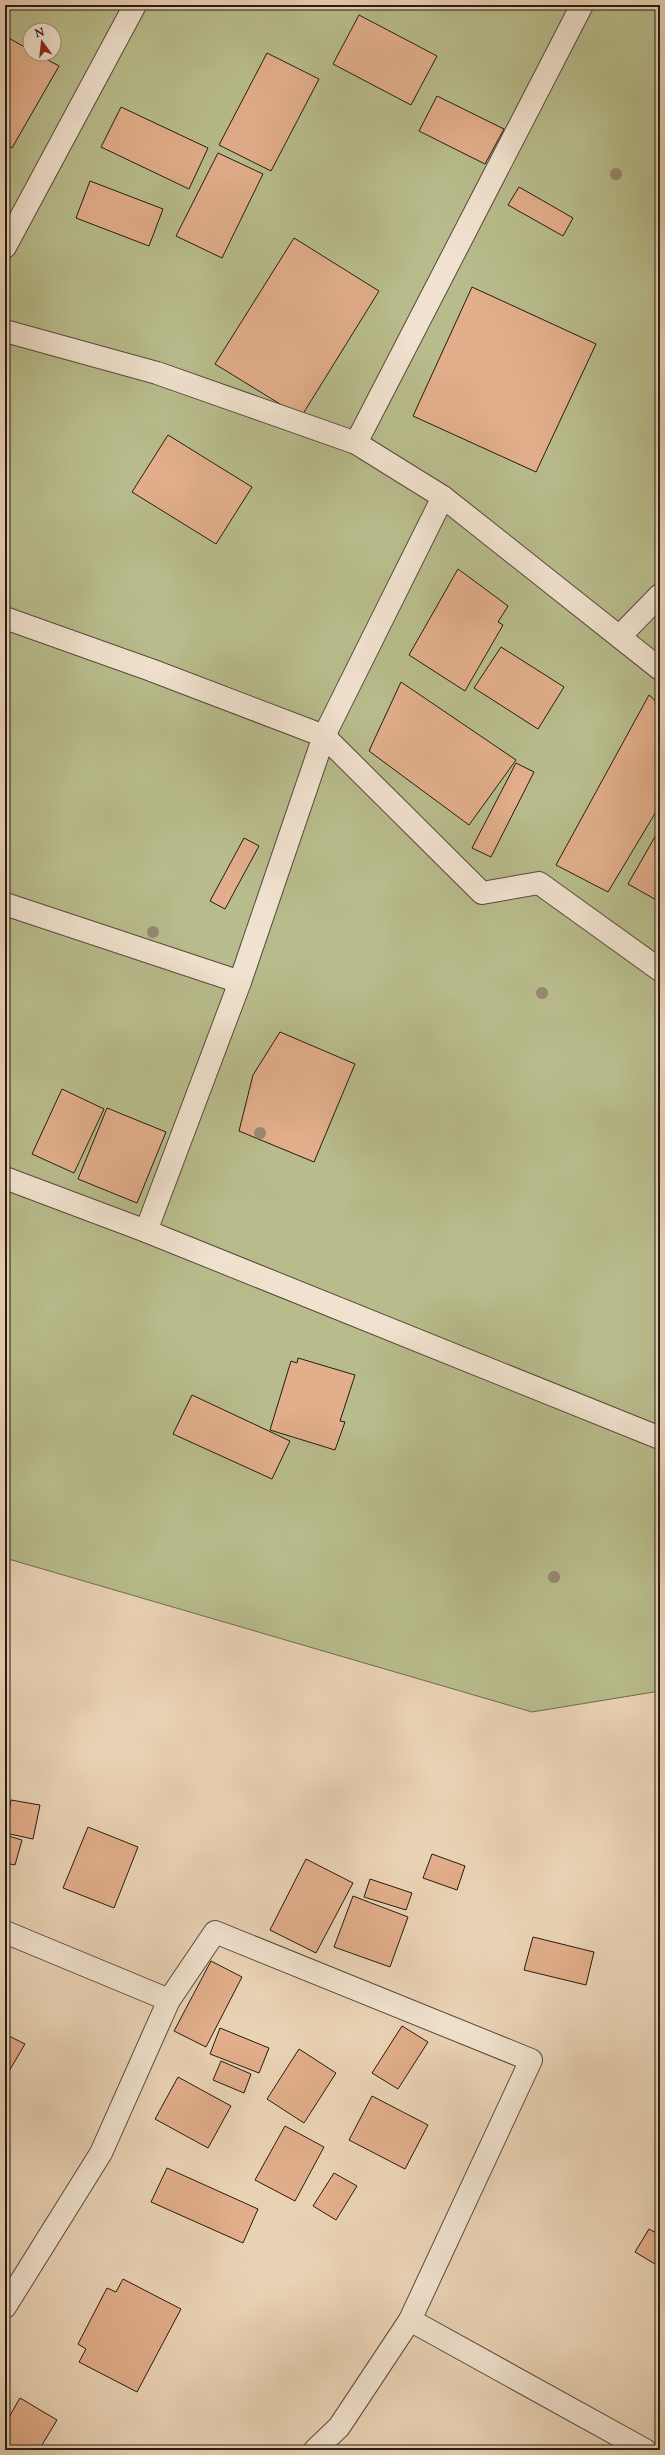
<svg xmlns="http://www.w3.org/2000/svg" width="665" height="2455" viewBox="0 0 665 2455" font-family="'Sorts Mill Goudy',serif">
  <rect width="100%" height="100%" fill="#ead3b5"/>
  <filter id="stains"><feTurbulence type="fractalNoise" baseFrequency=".005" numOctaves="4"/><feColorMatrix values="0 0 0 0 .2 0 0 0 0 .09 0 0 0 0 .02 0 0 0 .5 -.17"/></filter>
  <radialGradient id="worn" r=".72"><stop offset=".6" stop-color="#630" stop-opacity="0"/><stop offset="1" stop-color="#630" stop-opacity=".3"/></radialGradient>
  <path fill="#b8bc8c" stroke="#706c4f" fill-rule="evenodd" d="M5,5H660V1691L532,1712L5,1558ZM30,30H54V54H30Z"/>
  <g fill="#e2ae8b" stroke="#271b12">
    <path d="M359,15L437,56L411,105L333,64Z"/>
    <path d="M5,36L30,50V54H37L59,66L12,148L5,143Z"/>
    <path d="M267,53L319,79L271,171L219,145Z"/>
    <path d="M437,96L504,129L485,164L419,131Z"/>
    <path d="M121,107L208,148L189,189L101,147Z"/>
    <path d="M218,153L263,174L222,258L176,236Z"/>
    <path d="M90,181L163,209L149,246L76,218Z"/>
    <path d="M519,187L573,218L563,236L508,205Z"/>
    <path d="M294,238L379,291L301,417L215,364Z"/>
    <path d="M472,287L596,344L536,472L413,416Z"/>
    <path d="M168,435L252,487L216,544L132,492Z"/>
    <path d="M458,569L508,606L498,622L503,625L465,691L409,655Z"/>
    <path d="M501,647L564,687L538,729L474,688Z"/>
    <path d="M401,682L516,760L469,825L369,751Z"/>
    <path d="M649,695L660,705V805L608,892L556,865Z"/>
    <path d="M516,763L534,772L491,857L472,848Z"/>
    <path d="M660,828V902L628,884Z"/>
    <path d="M244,838L259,846L225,909L210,901Z"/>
    <path d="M280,1032L355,1064L314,1162L239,1131L253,1075Z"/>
    <path d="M62,1089L104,1109L74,1173L32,1154Z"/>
    <path d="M107,1108L166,1132L137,1203L78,1179Z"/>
    <path d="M298,1358L355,1375L340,1421L345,1422L335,1450L270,1430L291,1361L297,1363Z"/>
    <path d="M660,1361V1382L655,1380Z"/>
    <path d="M192,1395L290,1441L272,1479L173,1434Z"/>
    <path d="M11,1800L40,1805L33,1839L5,1833Z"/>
    <path d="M88,1827L138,1847L114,1908L63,1888Z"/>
    <path d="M5,1835L22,1840L15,1865L5,1863Z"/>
    <path d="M432,1854L465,1866L457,1890L423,1878Z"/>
    <path d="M306,1859L353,1883L316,1953L270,1930Z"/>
    <path d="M370,1879L412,1893L406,1910L364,1897Z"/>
    <path d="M353,1896L408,1917L390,1967L334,1947Z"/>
    <path d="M533,1937L594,1952L586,1985L524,1970Z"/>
    <path d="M211,1961L242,1977L206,2047L174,2031Z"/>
    <path d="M402,2026L428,2042L398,2089L372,2073Z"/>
    <path d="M220,2028L269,2048L259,2073L210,2054Z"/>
    <path d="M5,2034L25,2044L5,2078Z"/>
    <path d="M299,2049L336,2073L304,2123L267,2099Z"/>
    <path d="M221,2061L251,2074L244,2093L213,2080Z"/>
    <path d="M178,2077L231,2106L208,2148L155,2119Z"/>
    <path d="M372,2096L428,2125L405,2169L349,2140Z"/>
    <path d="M285,2126L324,2147L295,2201L255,2180Z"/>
    <path d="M167,2168L258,2209L243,2243L151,2202Z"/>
    <path d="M334,2173L357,2186L336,2220L313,2206Z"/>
    <path d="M649,2229L660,2235V2267L635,2252Z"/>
    <path d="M123,2279L181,2309L137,2392L79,2362L86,2349L78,2344L107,2288L116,2292Z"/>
    <path d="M20,2398L57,2420L39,2450H5V2424Z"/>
  </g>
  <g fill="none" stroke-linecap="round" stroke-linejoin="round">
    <defs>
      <g id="minor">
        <path d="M5,247L135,5"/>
        <path d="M5,331L157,373L356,443L443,497L660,669"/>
        <path d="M356,443L582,5"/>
        <path d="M5,618L151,670L324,736L482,893L539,883L660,970"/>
        <path d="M620,636L660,595"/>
        <path d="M5,904L240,982"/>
        <path d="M5,1178L146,1231L660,1438"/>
        <path d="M146,1231L240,982L324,736L443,497"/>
        <path d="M5,1932L169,2000"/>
        <path d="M5,2307L101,2153L169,2000L215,1932L531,2060L410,2320L339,2427L315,2450"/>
        <path d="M410,2320L645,2450"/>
      </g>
    </defs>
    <use href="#minor" stroke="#58493b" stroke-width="24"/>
    <use href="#minor" stroke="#f1e2cf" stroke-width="22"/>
  </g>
  <g fill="#968870">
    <circle cx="616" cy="174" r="6"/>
    <circle cx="153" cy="932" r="6"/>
    <circle cx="542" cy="993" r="6"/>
    <circle cx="260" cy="1133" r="6"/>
    <circle cx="554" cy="1577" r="6"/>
  </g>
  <rect width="665" height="2455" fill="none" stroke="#ead3b5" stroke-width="20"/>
  <rect x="6" y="6" width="653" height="2443" fill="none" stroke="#271b12" stroke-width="2"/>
  <rect x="10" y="10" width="645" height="2435" fill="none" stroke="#271b12"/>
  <g transform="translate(42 42) rotate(345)"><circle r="19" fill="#f1e2cf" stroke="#a09283"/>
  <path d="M0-3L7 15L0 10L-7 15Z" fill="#8f2418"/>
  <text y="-6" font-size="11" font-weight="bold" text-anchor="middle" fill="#271b12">N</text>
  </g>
  <rect width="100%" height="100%" filter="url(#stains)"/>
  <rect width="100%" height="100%" fill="url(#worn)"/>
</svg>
